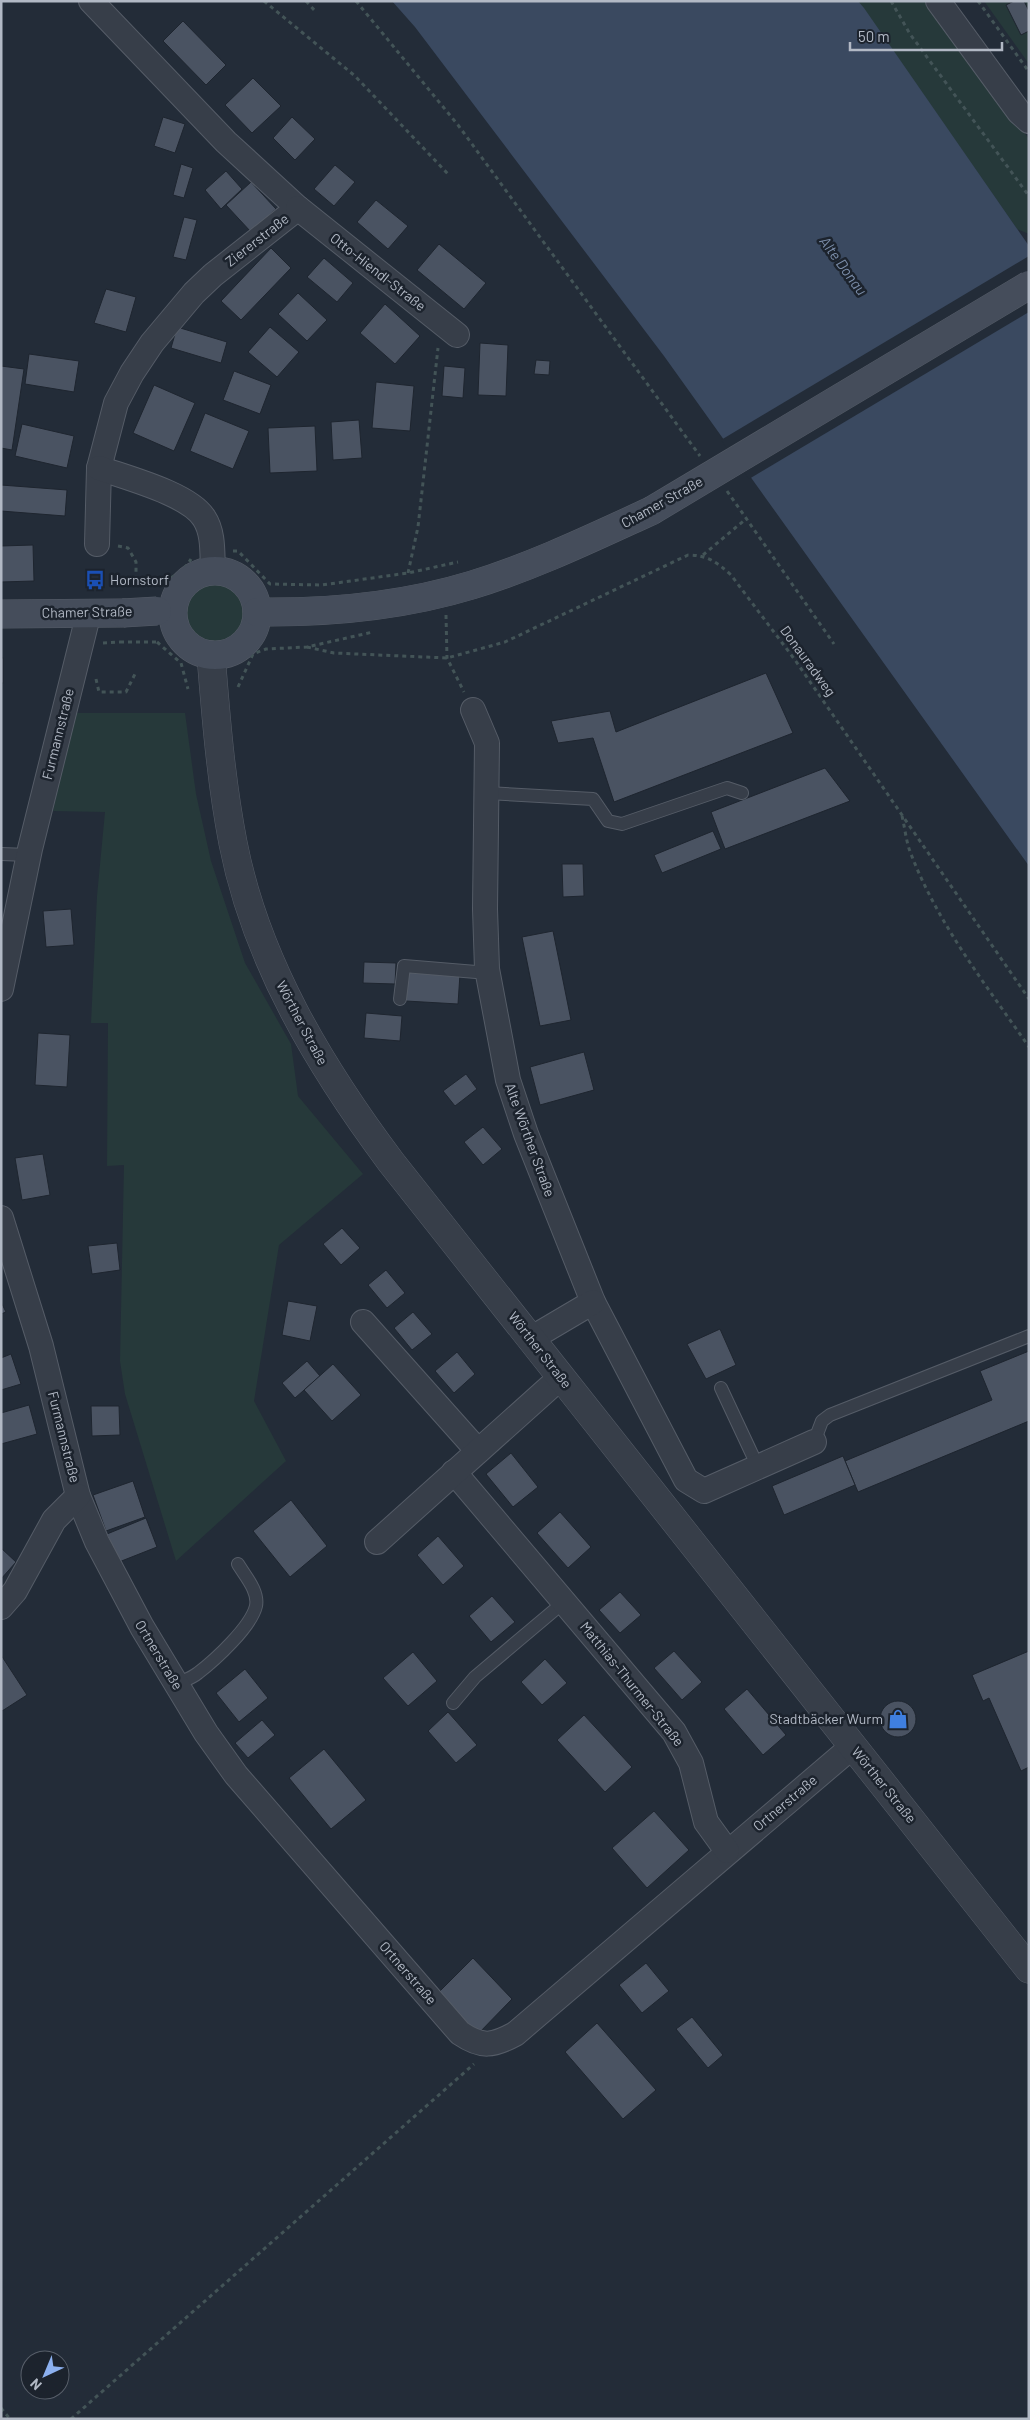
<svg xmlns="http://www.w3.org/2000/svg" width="1030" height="2420" viewBox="0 0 1030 2420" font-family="Barlow,sans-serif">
  <rect width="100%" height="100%" fill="#232c38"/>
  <g fill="#26393a">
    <path d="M858,1H930L1029,139V234L1017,229Z"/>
    <path d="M984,1H1029V64Z"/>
    <circle cx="214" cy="614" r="30"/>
    <path d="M75,713H185L196,794L211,861L245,963L291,1044L298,1096L363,1174L279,1245L254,1401L286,1461L176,1561L125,1394L120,1361L124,1165L107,1166L108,1023H91L97,896L105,812L53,811Z"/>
  </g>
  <path fill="#3a4960" d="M392,1H858L864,8L1029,246V866L664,356L415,27Z"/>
  <path fill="#232c38" d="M1029,256V312L749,479L721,440Z"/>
  <g fill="#4a5362" stroke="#1e252f">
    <path d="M1014,1H1024L1029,11V31L1021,35L1006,5Z"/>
    <path d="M183,21L226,65L206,85L163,41Z"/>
    <path d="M253,78L281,106L252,133L225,105Z"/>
    <path d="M163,117L185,124L175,153L154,146Z"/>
    <path d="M292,117L315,139L295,160L273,138Z"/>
    <path d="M181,164L193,168L184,198L173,195Z"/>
    <path d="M335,165L355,182L334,206L314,189Z"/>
    <path d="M226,171L242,189L221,209L205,190Z"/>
    <path d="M251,182L276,209L251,232L226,205Z"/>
    <path d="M376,200L408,226L388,249L357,222Z"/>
    <path d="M184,217L197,220L186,260L173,257Z"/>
    <path d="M439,244L486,283L464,309L417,270Z"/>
    <path d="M271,248L291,268L241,320L221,301Z"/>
    <path d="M324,258L353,283L337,302L307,277Z"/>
    <path d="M106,289L136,297L126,332L94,323Z"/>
    <path d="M298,293L327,320L307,341L278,314Z"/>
    <path d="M385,304L420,336L395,364L360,333Z"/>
    <path d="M177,327L227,342L221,363L171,348Z"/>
    <path d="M270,327L299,352L277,377L248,352Z"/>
    <path d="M480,343L508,345L506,396L478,395Z"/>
    <path d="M29,354L79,361L74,392L25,384Z"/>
    <path d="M536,360L550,361L549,375L534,374Z"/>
    <path d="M1,366L24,369L12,450L1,448Z"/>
    <path d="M444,366L465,368L463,398L442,396Z"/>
    <path d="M234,371L271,385L260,414L223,400Z"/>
    <path d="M376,382L414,386L410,431L372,428Z"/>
    <path d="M154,385L195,403L174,451L133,433Z"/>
    <path d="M205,413L249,431L233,469L190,451Z"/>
    <path d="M359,420L362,458L333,460L331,422Z"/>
    <path d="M22,424L74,436L67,468L15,456Z"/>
    <path d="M315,426L317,471L270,473L268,428Z"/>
    <path d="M1,485L67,490L65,516L1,511Z"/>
    <path d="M33,545L34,581L1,582V546Z"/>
    <rect x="1" y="658" width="2" height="25"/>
    <path d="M766,673L793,733L614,802L593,738L558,743L551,721L610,711L616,732Z"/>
    <path d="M825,768L850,801L725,849L711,812Z"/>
    <path d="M713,831L721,849L662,873L654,855Z"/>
    <path d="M562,864H583L584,896L563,897Z"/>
    <path d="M71,909L74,945L46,947L43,911Z"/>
    <path d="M553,931L571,1020L540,1026L522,937Z"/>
    <path d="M364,962L396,963L395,984L363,983Z"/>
    <path d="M407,971L460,974L458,1004L406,1001Z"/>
    <path d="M366,1013L402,1016L400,1041L364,1038Z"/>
    <path d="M38,1033L70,1035L67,1087L35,1085Z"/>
    <path d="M584,1052L594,1090L540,1105L530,1067Z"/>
    <path d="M466,1074L477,1089L455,1106L443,1091Z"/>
    <path d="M483,1127L502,1149L483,1165L464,1142Z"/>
    <path d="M43,1154L50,1195L22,1200L15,1158Z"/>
    <path d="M342,1228L360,1248L341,1265L323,1244Z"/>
    <path d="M117,1243L120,1270L92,1274L88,1246Z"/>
    <path d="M386,1270L405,1293L387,1308L368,1285Z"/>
    <path d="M288,1301L317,1306L310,1341L282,1335Z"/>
    <path d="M1,1302L6,1312L1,1314Z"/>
    <path d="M413,1312L432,1334L412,1350L394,1328Z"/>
    <path d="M720,1329L736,1365L706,1379L687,1344Z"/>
    <path d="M1029,1351V1421L858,1492L845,1461L992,1400L980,1371Z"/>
    <path d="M457,1352L475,1374L454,1393L435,1371Z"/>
    <path d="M11,1354L21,1384L1,1390V1358Z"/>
    <path d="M307,1361L320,1376L295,1398L282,1383Z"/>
    <path d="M333,1364L361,1395L332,1421L304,1390Z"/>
    <path d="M29,1405L37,1434L1,1444V1413Z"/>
    <path d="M91,1406H119L120,1435L92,1436Z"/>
    <path d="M511,1453L538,1487L513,1507L486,1474Z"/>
    <path d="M843,1456L855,1485L784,1515L772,1486Z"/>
    <path d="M133,1481L145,1517L106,1531L93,1495Z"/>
    <path d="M291,1500L327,1546L290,1577L253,1531Z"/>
    <path d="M560,1512L591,1547L568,1568L537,1533Z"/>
    <path d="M146,1518L157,1547L119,1562L107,1534Z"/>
    <path d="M438,1536L464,1566L443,1585L417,1555Z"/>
    <path d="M1,1548L16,1562L1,1579Z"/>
    <path d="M620,1592L641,1615L620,1633L599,1610Z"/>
    <path d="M492,1596L515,1622L491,1642L469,1616Z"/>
    <path d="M674,1651L702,1682L682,1700L654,1668Z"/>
    <path d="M1029,1651V1767L1021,1771L989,1698L983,1701L972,1675Z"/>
    <path d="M413,1652L437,1681L408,1706L383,1678Z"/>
    <path d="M1,1655L27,1695L2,1711L1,1709Z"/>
    <path d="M545,1659L567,1683L542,1705L521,1682Z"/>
    <path d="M245,1669L268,1698L239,1722L216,1693Z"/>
    <path d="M747,1689L786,1735L763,1755L724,1709Z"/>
    <circle cx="898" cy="1719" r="18"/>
    <path d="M448,1712L477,1745L456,1763L428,1731Z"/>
    <path d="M584,1715L632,1767L605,1792L557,1740Z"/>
    <path d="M262,1720L275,1735L248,1758L235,1743Z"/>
    <path d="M324,1749L366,1800L331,1829L289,1778Z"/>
    <path d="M654,1811L689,1850L647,1888L612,1848Z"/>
    <path d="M473,1958L512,1999L478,2034L438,1993Z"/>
    <path d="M646,1963L669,1991L642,2013L619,1985Z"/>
    <path d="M692,2017L723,2055L708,2068L676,2029Z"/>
    <path d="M597,2023L656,2090L623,2119L565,2052Z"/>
  </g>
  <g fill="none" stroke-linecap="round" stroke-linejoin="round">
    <defs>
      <g id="service">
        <path d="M487,793L593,799L608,821L622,824L727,788L742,793"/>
        <path d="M1,854L29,855"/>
        <path d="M400,999L404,966L488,973"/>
        <path d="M721,1388L758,1467"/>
        <path d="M814,1442L822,1421L830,1415L1029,1336"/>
        <path d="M177,1684C183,1681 192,1678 198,1673C215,1660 251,1627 256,1606C259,1591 245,1576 238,1564"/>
        <path d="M453,1703L475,1677L564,1602"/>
      </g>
      <g id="minor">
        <path d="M91,1L226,142L298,208L213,275L194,293L152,343L132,373L116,403L99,468L97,544"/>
        <path d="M938,1L1019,112L1029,121"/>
        <path d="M298,208L457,335"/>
        <path d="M99,468C127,478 189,494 204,518C214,533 212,554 213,570"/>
        <path d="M473,710L487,743L485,909L487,969L508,1080L526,1134L593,1302L686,1480L704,1491L814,1442"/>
        <path d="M1,989L30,849L89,612"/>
        <path d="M1,1218L41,1346L78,1496L97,1542L142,1627L206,1733L236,1775L460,2033C482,2048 493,2046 515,2034L853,1746"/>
        <path d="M363,1322L478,1451"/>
        <path d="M532,1338L593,1302"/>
        <path d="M454,1472L674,1732L691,1763L706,1822L727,1851"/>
        <path d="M377,1542L561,1377"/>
        <path d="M1,1607L15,1591L54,1520L78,1496"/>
      </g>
      <path id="tertiary" d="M211,655C216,718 221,781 233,843C256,961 320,1067 391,1162L1029,1969"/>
      <g id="secondary">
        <circle cx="215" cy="613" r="42"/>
        <path d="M257,612C328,613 403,606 472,585C534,566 592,538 651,511"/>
        <path d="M1,614L123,613"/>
      </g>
    </defs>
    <use href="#service" stroke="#555c67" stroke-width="14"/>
    <use href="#minor" stroke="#555c67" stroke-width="26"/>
    <use href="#tertiary" stroke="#555c67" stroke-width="29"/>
    <use href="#secondary" stroke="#555c67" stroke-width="29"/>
    <g stroke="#435457" stroke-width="3" stroke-dasharray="4 4" stroke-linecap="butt">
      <path d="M264,1L355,76L448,174"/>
      <path d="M306,1L316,12"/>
      <path d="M356,1L458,125L700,456"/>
      <path d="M891,1L910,34L1029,196"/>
      <path d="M978,1L1029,72"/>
      <path d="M727,491L834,644"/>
      <path d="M118,546L128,548L136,562V580"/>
      <path d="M233,551H238L270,584L322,585L408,573L458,562"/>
      <path d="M703,555L747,518"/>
      <path d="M408,573L418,527L438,348"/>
      <path d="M149,586C167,581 181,575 191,559"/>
      <path d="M446,615L447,658L464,692"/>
      <path d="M157,642L181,663L188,689"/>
      <path d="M103,643L120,642"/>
      <path d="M307,647L334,653L447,658L505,642L688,555C707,555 717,562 731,575L795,660L1029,999"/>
      <path d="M96,679L99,692H126L135,674"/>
      <path d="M238,687L253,654L266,649L307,647L373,632"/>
      <path d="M902,816C905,828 906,842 911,854C938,924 986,985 1029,1047"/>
      <path d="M1,2408L10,2419"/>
      <path d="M71,2419L474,2064"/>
    </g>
    <use href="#service" stroke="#373e49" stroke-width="12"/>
    <use href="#minor" stroke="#373e49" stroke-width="24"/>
    <use href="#tertiary" stroke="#373e49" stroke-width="28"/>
    <use href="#secondary" stroke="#454d5b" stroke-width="28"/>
    <defs>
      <g id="secondary-bridge">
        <path d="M651,511L1029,285"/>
        <path d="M123,613L157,611"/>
      </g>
    </defs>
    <use href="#secondary-bridge" stroke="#555c67" stroke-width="29" stroke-linecap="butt"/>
    <path stroke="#435457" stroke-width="3" stroke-dasharray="4 4" stroke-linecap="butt" d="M120,642H157"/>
    <use href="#secondary-bridge" stroke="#454d5b" stroke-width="28"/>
  </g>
  <defs>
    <symbol id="bus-bare" viewBox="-9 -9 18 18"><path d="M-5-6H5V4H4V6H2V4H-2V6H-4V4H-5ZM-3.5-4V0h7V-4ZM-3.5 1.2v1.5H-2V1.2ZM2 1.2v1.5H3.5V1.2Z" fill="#1a4fb4" stroke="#1c232d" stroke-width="2.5" paint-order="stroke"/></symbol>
    <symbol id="shop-bare" viewBox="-9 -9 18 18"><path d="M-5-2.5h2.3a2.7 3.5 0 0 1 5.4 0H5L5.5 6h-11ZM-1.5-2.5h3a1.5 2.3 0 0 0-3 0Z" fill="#3f7fe0" stroke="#1c232d" stroke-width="2.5" paint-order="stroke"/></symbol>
  </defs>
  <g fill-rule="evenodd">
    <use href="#bus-bare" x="81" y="566" width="28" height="28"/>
    <use href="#shop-bare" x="884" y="1705" width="28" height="28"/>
  </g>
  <g text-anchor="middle" stroke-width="5" stroke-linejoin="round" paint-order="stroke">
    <g font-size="14" fill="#b2b9c5" stroke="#1c232d">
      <text transform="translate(257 240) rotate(-38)" y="5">Ziererstraße</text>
      <text transform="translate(378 272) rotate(38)" y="5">Otto-Hiendl-Straße</text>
      <text transform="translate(662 502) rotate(-29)" y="5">Chamer Straße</text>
      <text transform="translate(87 612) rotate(-1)" y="5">Chamer Straße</text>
      <text transform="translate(808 661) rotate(54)" y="5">Donauradweg</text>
      <text transform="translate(58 734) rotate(-76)" y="5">Furmannstraße</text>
      <text transform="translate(302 1023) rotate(62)" y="5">Wörther Straße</text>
      <text transform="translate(530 1140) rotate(70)" y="5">Alte Wörther Straße</text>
      <text transform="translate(540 1350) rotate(52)" y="5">Wörther Straße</text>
      <text transform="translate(64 1437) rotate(76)" y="5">Furmannstraße</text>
      <text transform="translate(159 1655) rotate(59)" y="5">Ortnerstraße</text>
      <text transform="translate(632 1684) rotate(51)" y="5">Matthias-Thurmer-Straße</text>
      <text transform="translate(884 1785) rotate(51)" y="5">Wörther Straße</text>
      <text transform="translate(785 1803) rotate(-40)" y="5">Ortnerstraße</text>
      <text transform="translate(408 1973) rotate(49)" y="5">Ortnerstraße</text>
    </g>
    <g font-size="14" fill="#b2b9c5" stroke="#1c232d" text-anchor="start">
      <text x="110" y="585">Hornstorf</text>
      <text x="883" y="1724" text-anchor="end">Stadtbäcker Wurm</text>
    </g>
    <g font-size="15" font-style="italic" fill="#7c8eaa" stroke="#1c232d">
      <text transform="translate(843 266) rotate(54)" y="5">Alte Donau</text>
    </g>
  </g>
  <rect width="1030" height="2420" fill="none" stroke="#b2b9c5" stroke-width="5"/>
  <g transform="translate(45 2375) rotate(224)"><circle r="24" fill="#1c232d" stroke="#585f6a"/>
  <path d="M0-4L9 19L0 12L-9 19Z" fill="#8cb0ef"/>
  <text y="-8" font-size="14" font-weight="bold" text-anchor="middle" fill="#b2b9c5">N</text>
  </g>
  <path d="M850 42v8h152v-8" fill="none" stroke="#b2b9c5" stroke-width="2.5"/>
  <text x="858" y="42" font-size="15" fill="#b2b9c5" stroke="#1c232d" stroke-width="4" paint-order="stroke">50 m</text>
</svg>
